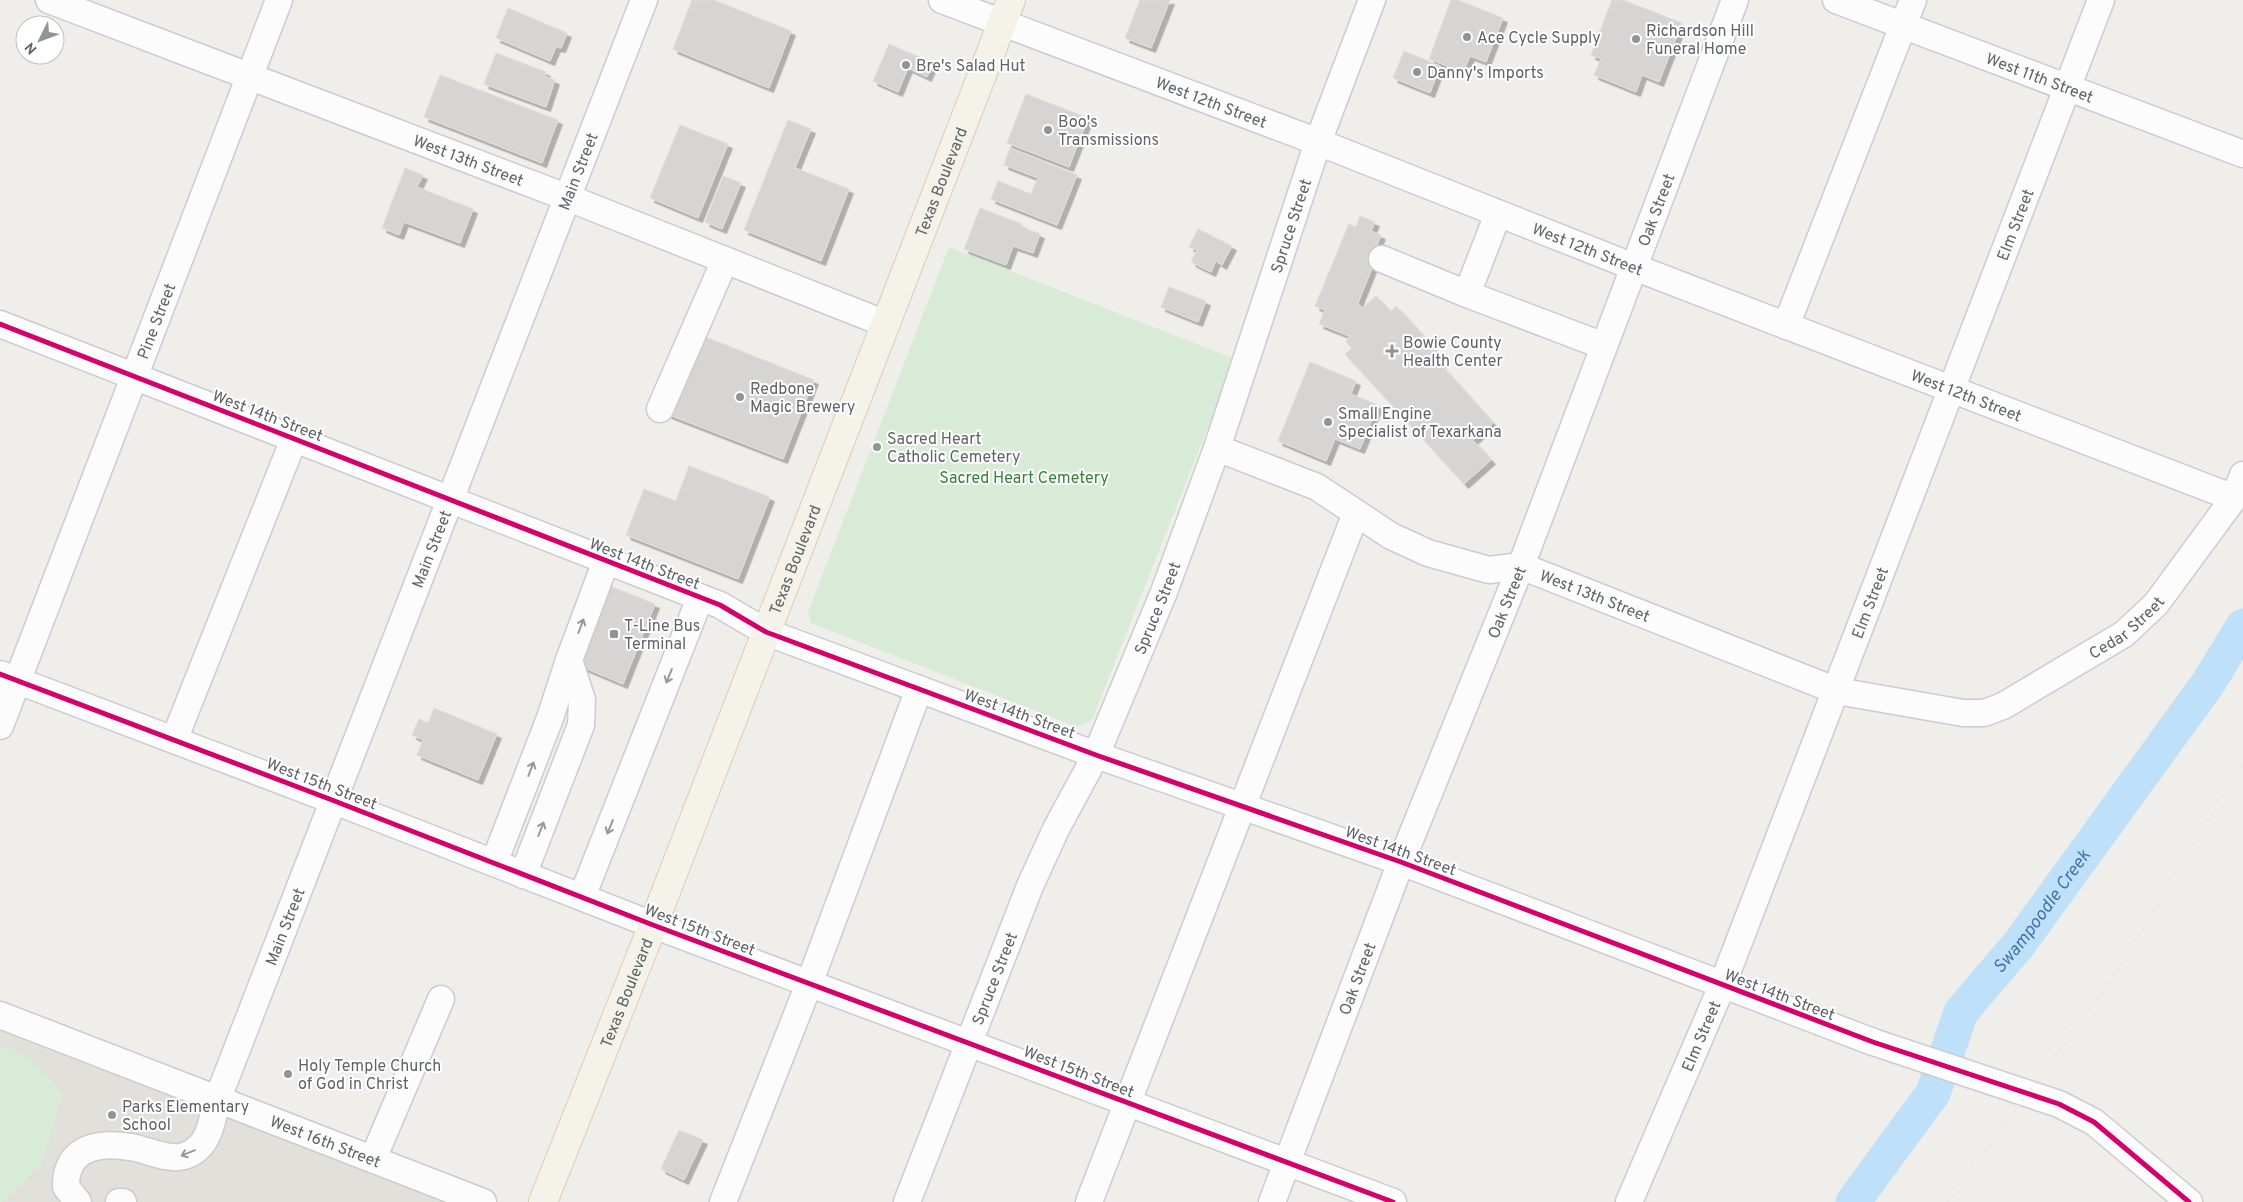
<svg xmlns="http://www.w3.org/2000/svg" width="2243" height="1202" viewBox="0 0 2243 1202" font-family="Overpass,sans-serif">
  <defs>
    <filter id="shadow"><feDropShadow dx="4.5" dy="4.5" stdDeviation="0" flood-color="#0004"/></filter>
  </defs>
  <rect width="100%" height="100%" fill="#efeeea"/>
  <path fill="#e2e0da" d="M0,1029L446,1202H0Z"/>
  <g fill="#d8ebd6">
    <path d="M949,247L1235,359L1092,720L1077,727L811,623L808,612Z"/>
    <path d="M0,1045L29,1057L63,1094L40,1167L3,1202H0Z"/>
  </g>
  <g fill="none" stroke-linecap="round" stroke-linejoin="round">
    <path stroke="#bfe0f9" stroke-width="35" id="s1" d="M1853,1202L1933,1093L1961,1012L2019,944L2209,682L2243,626"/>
  </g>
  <g fill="#d6d5d3" stroke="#deddd9" filter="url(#shadow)">
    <path d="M692,0H714L791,31L769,88L673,49Z"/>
    <path d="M1140,0H1170L1151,48L1125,38Z"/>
    <path d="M1451,0H1458L1503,18L1486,62L1470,56L1463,72L1429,59Z"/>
    <path d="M1612,0H1623L1682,23L1659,82L1642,75L1636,92L1594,75L1601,59L1591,55Z"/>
    <path d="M508,8L567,33L561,48L556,47L550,61L496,38Z"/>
    <path d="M889,44L933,63L927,77L908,68L898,92L873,81Z"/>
    <path d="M1404,51L1440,66L1430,93L1393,78Z"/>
    <path d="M496,53L546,72L544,76L555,80L546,107L484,84Z"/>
    <path d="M440,75L558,120L542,163L424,117Z"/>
    <path d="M1026,94L1088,118L1069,167L1007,143Z"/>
    <path d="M788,120L811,129L795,168L849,189L821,261L744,230Z"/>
    <path d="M680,125L728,144L698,218L650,198Z"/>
    <path d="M1010,148L1077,175L1057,225L991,199L998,181L1031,194L1038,178L1004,165Z"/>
    <path d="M405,168L423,175L417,187L473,209L460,243L404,222L399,235L382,228Z"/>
    <path d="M723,176L741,183L722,229L705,222Z"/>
    <path d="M980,208L1022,224L1021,227L1040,234L1033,253L1013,246L1006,265L964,249Z"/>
    <path d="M1360,216L1375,222L1371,231L1381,235L1375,250L1378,253L1358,303L1362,308L1376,296L1390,312L1396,306L1445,360L1440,364L1493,423L1473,440L1491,460L1464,484L1345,354L1352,348L1346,342L1349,336L1319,324L1325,310L1315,306L1349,224L1356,227Z"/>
    <path d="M1198,229L1232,246L1222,265L1216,261L1211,272L1191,262L1197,250L1189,247Z"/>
    <path d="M1169,287L1206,301L1198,322L1161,307Z"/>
    <path d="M698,334L814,380L783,459L667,414Z"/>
    <path d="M1310,362L1356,381L1351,394L1378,405L1360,449L1335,439L1326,461L1278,441Z"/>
    <path d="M689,466L770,497L738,579L626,535L644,489L676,501Z"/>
    <path d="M605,584L655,604L623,684L573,663Z"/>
    <path d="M434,708L497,734L478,780L417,755L423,740L412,735L419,719L428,723Z"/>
    <path d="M679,1130L703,1140L684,1180L661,1169Z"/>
  </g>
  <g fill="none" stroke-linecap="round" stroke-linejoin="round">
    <defs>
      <g id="minor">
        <path id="s2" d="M49,0L566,197L886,324"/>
        <path id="s3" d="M942,0L1318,142L1634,267L2234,498"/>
        <path id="s4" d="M1836,0L2243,154"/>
        <path d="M1382,259L1467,294L1498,214"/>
        <path d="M1467,294L1604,346"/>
        <path d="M0,324L720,605L766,632L1096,755L1401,862L1873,1042L2059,1104L2094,1122L2189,1202"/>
        <path d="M1786,326L1913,0"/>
        <path d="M660,409L725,260"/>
        <path id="s5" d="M1217,448L1317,487L1391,536L1428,553L1489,570L1521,566L1837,691L1963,713H1984L2003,706L2124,634L2156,604L2234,498L2243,475"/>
        <path d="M0,674L332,800L653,925L1393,1202"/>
        <path id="s6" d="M0,726L279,0"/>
        <path d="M174,740L294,439"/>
        <path d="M494,863L550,718L569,660"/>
        <path d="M523,875L581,725L582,700L569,660L606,561"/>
        <path d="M582,897L700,598"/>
        <path id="s7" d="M0,1015L483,1202"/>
        <path d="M373,1159L441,999"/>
        <path id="s8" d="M78,1202L66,1187C65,1145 102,1141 136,1148C148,1151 161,1157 174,1157C182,1158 192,1154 198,1148C211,1137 213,1114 218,1098L644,0"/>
        <path d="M119,1202H123"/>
        <path d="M723,1202L809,984L919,689"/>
        <path id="s9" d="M907,1202L1030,886L1056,829L1096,755L1164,592L1217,448L1318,142L1372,0"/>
        <path d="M1089,1202L1356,513"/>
        <path id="s10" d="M1272,1202L1401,862L1521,566L1735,0"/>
        <path id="s11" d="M1629,1202L1722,986L2101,0"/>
      </g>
      <g id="major">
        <path id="s12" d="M543,1202L653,925L1011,0"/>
      </g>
    </defs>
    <use href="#minor" stroke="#cbcccc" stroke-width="29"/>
    <use href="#major" stroke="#d7ceb8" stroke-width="30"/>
    <use href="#minor" stroke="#fdfcfc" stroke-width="26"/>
    <use href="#major" stroke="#f4f2e9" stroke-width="28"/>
    <path stroke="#e4e4e4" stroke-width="4" stroke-dasharray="1 6" stroke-linecap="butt" d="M1948,1202L2121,966L2243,761"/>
    <defs>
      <g id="cycleway">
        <path d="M0,324L720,605L766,632L1096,755L1401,862L1873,1042L2059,1104L2094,1122L2189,1202"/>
        <path d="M0,674L332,800L653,925L1393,1202"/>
      </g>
    </defs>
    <use href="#cycleway" stroke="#fff" stroke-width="8"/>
    <use href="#cycleway" stroke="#d6006c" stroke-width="5"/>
  </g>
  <defs><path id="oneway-shaft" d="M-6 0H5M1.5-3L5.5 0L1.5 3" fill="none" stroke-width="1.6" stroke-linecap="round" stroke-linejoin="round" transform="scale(1.25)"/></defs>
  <g stroke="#96999c">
    <use href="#oneway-shaft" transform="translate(581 626) rotate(-69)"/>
    <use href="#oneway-shaft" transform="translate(669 676) rotate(112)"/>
    <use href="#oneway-shaft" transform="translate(531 769) rotate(-69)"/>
    <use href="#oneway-shaft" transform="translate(610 827) rotate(112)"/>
    <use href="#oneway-shaft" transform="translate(541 829) rotate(-69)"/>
    <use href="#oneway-shaft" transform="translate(188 1153) rotate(158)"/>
  </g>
  <g fill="#919496" stroke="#fff" stroke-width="2">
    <circle cx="1467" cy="37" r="5"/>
    <circle cx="1636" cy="39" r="5"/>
    <circle cx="906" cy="65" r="5"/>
    <circle cx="1417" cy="72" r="5"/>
    <circle cx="1048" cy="130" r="5"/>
    <path d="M1389.5 343.5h5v5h5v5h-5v5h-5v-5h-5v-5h5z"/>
    <circle cx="740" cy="397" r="5"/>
    <circle cx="1328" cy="422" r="5"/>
    <circle cx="877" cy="447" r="5"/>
    <rect x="609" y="629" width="10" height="10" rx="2.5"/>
    <circle cx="288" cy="1074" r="5"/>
    <circle cx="112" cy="1115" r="5"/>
  </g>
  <g text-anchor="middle" stroke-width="4" stroke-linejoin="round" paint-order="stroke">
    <g font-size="16" fill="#5f6368" stroke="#fff" text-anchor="start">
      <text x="1646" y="36">Richardson Hill<tspan x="1646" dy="18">Funeral Home</tspan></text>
      <text x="1477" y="43">Ace Cycle Supply</text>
      <text x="916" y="71">Bre's Salad Hut</text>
      <text x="1427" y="78">Danny's Imports</text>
      <text x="1058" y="127">Boo's<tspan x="1058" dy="18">Transmissions</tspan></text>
      <text x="1403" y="348">Bowie County<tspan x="1403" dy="18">Health Center</tspan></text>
      <text x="750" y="394">Redbone<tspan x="750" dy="18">Magic Brewery</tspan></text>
      <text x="1338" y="419">Small Engine<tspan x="1338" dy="18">Specialist of Texarkana</tspan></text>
      <text x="887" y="444">Sacred Heart<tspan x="887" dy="18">Catholic Cemetery</tspan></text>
      <text x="624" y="631">T-Line Bus<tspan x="624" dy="18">Terminal</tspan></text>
      <text x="298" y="1071">Holy Temple Church<tspan x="298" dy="18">of God in Christ</tspan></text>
      <text x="122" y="1112">Parks Elementary<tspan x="122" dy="18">School</tspan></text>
    </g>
    <g font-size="16" fill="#5f6368" stroke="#fff">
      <text dy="6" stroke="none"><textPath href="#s4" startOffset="218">West 11th Street</textPath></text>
      <text dy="6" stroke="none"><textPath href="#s3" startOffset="288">West 12th Street</textPath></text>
      <text dy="6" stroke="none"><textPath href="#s2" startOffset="449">West 13th Street</textPath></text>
      <text dy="6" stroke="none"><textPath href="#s8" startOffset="1229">Main Street</textPath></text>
      <text dy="6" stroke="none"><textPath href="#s12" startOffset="1095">Texas Boulevard</textPath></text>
      <text dy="6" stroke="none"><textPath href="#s10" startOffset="1064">Oak Street</textPath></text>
      <text dy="6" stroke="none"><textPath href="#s11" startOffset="1051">Elm Street</textPath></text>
      <text dy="6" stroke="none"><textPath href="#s9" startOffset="1050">Spruce Street</textPath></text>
      <text dy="6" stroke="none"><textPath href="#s3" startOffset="692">West 12th Street</textPath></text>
      <text dy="6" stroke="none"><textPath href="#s6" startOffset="434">Pine Street</textPath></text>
      <text dy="6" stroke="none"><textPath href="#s3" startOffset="1098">West 12th Street</textPath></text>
      <text transform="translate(268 415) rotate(21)" y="6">West 14th Street</text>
      <text dy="6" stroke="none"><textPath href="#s8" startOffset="824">Main Street</textPath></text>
      <text dy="6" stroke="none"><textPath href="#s12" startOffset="690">Texas Boulevard</textPath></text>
      <text transform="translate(645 563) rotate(21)" y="6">West 14th Street</text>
      <text dy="6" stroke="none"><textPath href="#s5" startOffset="412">West 13th Street</textPath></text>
      <text dy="6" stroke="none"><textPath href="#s10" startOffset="644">Oak Street</textPath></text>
      <text dy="6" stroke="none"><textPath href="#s11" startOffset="646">Elm Street</textPath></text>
      <text dy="6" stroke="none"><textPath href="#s9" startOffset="645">Spruce Street</textPath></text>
      <text dy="6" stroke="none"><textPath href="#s5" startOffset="988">Cedar Street</textPath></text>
      <text transform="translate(1020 713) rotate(20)" y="6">West 14th Street</text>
      <text transform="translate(322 783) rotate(21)" y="6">West 15th Street</text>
      <text transform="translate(1401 850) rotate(20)" y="6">West 14th Street</text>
      <text dy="6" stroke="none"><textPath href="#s8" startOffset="419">Main Street</textPath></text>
      <text transform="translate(700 929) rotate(21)" y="6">West 15th Street</text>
      <text dy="6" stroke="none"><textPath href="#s9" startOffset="240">Spruce Street</textPath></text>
      <text dy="6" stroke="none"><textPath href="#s10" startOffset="239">Oak Street</textPath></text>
      <text dy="6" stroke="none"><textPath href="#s12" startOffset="225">Texas Boulevard</textPath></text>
      <text transform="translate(1780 994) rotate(21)" y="6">West 14th Street</text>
      <text dy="6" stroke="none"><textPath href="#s11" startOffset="181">Elm Street</textPath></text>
      <text transform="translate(1079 1071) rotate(21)" y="6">West 15th Street</text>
      <text dy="6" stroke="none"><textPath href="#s7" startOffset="349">West 16th Street</textPath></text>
    </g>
    <g font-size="16" fill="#348238" stroke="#fff">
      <text x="1024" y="483">Sacred Heart Cemetery</text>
    </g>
    <g font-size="18" font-style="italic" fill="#4174aa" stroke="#fff">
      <text dy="6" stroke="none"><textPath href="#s1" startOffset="350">Swampoodle Creek</textPath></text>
    </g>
  </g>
  <g transform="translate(40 40) rotate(228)"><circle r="24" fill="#ffffff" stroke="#bfc1c3"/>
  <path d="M0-4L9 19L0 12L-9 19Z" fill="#919496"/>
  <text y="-8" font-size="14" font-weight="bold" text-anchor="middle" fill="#5f6368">N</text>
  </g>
</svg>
